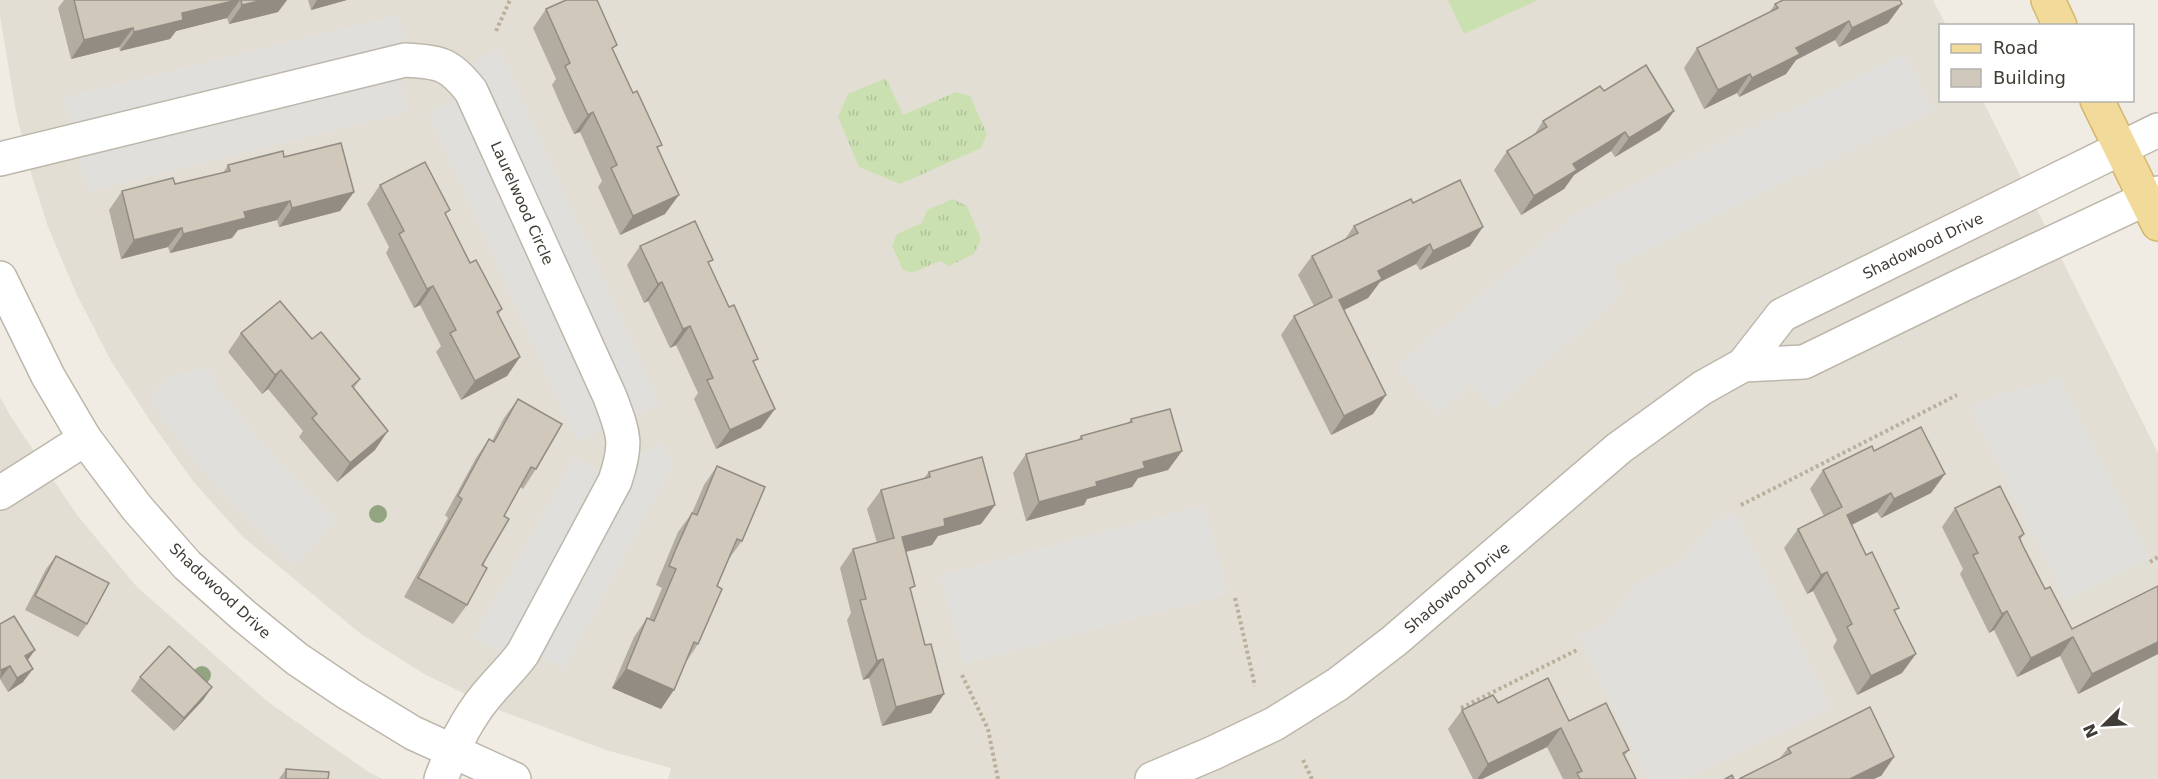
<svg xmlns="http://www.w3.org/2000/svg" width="2158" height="779" font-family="'DejaVu Sans',sans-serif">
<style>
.residential{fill:#e3ded3}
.grass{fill:url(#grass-tufts)}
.garden{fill:#cae0b1}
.parking{fill:#e1dfdc}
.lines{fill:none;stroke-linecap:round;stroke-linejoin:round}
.minor-casing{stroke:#bdb7ab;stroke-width:36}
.major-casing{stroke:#d4b66d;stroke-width:36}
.path{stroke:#baaf9b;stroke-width:4;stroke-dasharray:3 3;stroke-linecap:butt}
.minor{stroke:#fff;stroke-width:33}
.major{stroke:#f2da9b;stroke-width:33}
.tree{fill:#92a580}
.wall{fill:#b3aca1}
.shaded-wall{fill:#928c83}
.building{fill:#d0c8bb;stroke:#928c83;stroke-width:1.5}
.labels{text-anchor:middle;stroke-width:4.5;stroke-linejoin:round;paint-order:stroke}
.street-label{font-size:15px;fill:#413c35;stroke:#fff}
</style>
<defs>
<pattern id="grass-tufts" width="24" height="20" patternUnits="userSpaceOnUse" patternTransform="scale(1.5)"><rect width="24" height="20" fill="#cae0b1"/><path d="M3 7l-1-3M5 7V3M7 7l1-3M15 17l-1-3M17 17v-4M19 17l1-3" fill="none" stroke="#afc199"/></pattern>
</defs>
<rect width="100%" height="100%" fill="#f0ece4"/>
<g class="residential">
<path d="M0,0H1933L1946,25L1940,26V100L1983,101L2158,453V779H668L671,768L606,750L501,711L426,675L361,634L243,537L192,480L149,419L111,361L76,293L48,227L31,173L16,112L0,16Z"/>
<path d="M0,397L11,417L77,515L137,587L268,702L370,773L383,779H0Z"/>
</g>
<g class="grass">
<path d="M886,78L903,115L956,92L970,96L987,134L981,148L900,184L859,167L838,117L848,94Z"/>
<path d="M953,199L967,206L981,239L974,254L949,266L940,261L912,273L903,270L892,246L897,234L922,223L927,210Z"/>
</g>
<path class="garden" d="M1448,0H1538L1464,34Z"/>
<g class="parking">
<path d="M399,15L406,43L401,84L408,112L88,192L64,97Z"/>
<path d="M499,49L660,404L577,442L428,112L452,101L479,58Z"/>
<path d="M1904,53L1933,110L1612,268L1623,294L1493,409L1471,384L1438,415L1396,367L1573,216Z"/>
<path d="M210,368L219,390L265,446L313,498L337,520L294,565L258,530L215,485L183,447L148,398L170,376Z"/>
<path d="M2059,376L2150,558L2066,600L1970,407L2000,393L2043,384Z"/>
<path d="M662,443L673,464L564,669L540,657L498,652L473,638L574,458L601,473Z"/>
<path d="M1204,505L1228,594L964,664L940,575Z"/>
<path d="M1735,512L1831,708L1686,779H1648L1578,636L1606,622L1639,581L1682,560L1713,523Z"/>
</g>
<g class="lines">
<g class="minor-casing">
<g id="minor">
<path d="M0,159L405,60C440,62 449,63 471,91L610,397C624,435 628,442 615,481L523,653C514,666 502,677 492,689C469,714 453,747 441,779"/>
<path d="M0,278L48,376L85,439L137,508L187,565L243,615L297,659L349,694L413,733L514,779"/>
<path d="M1743,365L1804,362L1962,285L2158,193"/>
<path d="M0,493L85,439"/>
<path d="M1152,779L1213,753L1274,724L1338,684L1394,641L1619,448L1702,388L1743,365L1782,315L2158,130"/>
</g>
</g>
<g class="major-casing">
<g id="major">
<path d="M2048,0L2060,26"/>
<path d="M2097,100L2158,224"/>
</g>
</g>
<g class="path">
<path d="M496,31L510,0"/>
<path d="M1741,505L1957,395"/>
<path d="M2150,562L2158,557"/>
<path d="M1235,598L1255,686"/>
<path d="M962,675L988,729L998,779"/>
<path d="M1461,708L1577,650"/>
<path d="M1303,760L1312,779"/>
</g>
<use href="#minor" class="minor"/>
<use href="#major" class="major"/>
</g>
<g class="tree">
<circle cx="378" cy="514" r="9"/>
<circle cx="202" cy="675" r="9"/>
</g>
<g class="wall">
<path d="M64,0H287L278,12L229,24L227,18L176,31L170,39L120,51L119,47L71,59L58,8Z"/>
<path d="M308,0H347L311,10Z"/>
<path d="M1775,4L1888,23L1839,47L1835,40L1796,60L1786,74L1739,97L1737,93L1704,109L1684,68L1697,48L1769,13Z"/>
<path d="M546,9L613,51L658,150L665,214L620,235L598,187L602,181L580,132L574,134L566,117L552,85L556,79L533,28Z"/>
<path d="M1604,91L1674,111L1660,130L1615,157L1611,151L1574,175L1564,189L1521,215L1494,170L1507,151L1534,135L1543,121Z"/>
<path d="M284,157L354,192L340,211L279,227L277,220L238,230L232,238L170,253L168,247L121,259L109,210L122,191L175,184L223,173L228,165Z"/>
<path d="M380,185L446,216L470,263L502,309L498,315L520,357L507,376L461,400L436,352L441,346L420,305L414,308L386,253L389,247L367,204Z"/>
<path d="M1413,203L1470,246L1420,270L1416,264L1380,282L1368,298L1344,310L1386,395L1373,414L1331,435L1281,335L1294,316L1314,306L1298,275L1312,256L1345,239L1354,226Z"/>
<path d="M640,246L709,265L754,365L761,428L716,449L694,399L698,393L676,345L670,348L648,301L644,303L627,265Z"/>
<path d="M241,333L312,339L360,379L354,388L375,450L337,482L299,437L303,431L268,389L262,394L228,352Z"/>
<path d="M518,399L536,469L523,489L520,487L504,516L467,605L453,624L404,597L448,518L445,515L476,458L489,439L492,441L504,418Z"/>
<path d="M1131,419L1182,451L1168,470L1138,478L1132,487L1087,499L1084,505L1026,521L1013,473L1026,454L1077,441L1081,436L1128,423Z"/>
<path d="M1874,451L1931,493L1881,518L1877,512L1852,525L1895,613L1902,673L1857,695L1833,647L1837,640L1813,591L1807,594L1784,548L1798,529L1824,516L1810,489L1823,470Z"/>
<path d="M717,466L742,541L728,560L717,586L698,644L686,662L661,709L612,688L634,637L647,618L649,619L662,588L656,585L678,532L692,513L704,485Z"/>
<path d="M929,472L995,505L981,524L938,536L932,545L906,552L911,593L925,645L944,694L931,713L882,726L869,678L863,680L847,620L851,613L840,568L853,549L877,543L867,509L881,490L924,478Z"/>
<path d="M1955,508L2024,534L2020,540L2045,589L2072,629L2158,586V654L2078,694L2060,656L2017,677L1994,630L1989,633L1960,574L1963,569L1942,527Z"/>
<path d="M56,556L87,624L78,637L25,610L46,569Z"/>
<path d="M0,624L28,660L23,682L8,692L0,679Z"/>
<path d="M140,677L212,687L203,700L174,731L131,691Z"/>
<path d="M1498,703L1569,721L1629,750L1624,756L1636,779H1563L1547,747L1482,779H1473L1448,729L1462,710Z"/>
<path d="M1788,748L1894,757L1881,776L1780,758Z"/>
<path d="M286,769L328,779H279Z"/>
</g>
<g class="shaded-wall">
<path d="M237,0H240L227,18L176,31L170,39L120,51L134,32L182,13Z"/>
<path d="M263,0H287L278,12L229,24L242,5Z"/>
<path d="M317,0H347L311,10Z"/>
<path d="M1902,4L1888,23L1839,47L1852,28Z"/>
<path d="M1849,21L1835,40L1796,60L1786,74L1739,97L1752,78L1796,48Z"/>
<path d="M133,28L119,47L71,59L84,40Z"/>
<path d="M1750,74L1737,93L1704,109L1718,90Z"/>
<path d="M1674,111L1660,130L1615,157L1629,138Z"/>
<path d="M593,112L580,132L574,134L588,115Z"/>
<path d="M1625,132L1611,151L1574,175L1564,189L1521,215L1534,196L1573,164Z"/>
<path d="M354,192L340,211L279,227L292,208Z"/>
<path d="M679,195L665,214L620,235L633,216Z"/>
<path d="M290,201L277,220L238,230L232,238L170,253L183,234L244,212Z"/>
<path d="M1483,227L1470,246L1420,270L1433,251Z"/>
<path d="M182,228L168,247L121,259L134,240Z"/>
<path d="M1430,244L1416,264L1380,282L1368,298L1326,319L1339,300L1378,271Z"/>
<path d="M662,282L648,301L644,303L658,284Z"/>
<path d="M433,286L420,305L414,308L427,289Z"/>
<path d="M690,326L676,345L670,348L683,329Z"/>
<path d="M520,357L507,376L461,400L475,381Z"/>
<path d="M281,370L268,389L262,394L275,375Z"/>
<path d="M1386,395L1373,414L1331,435L1344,416Z"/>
<path d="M775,409L761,428L716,449L730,430Z"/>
<path d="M388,431L375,450L337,482L350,463Z"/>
<path d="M1182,451L1168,470L1138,478L1132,487L1087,499L1084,505L1026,521L1039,502L1096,482L1143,462Z"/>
<path d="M1945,474L1931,493L1881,518L1894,499Z"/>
<path d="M1891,493L1877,512L1833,534L1847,515Z"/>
<path d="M995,505L981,524L938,536L932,545L889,556L902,537L944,519Z"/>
<path d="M1827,572L1813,591L1807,594L1821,575Z"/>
<path d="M2007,611L1994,630L1989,633L2002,614Z"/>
<path d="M2073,637L2060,656L2017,677L2031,658Z"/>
<path d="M2158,642V654L2078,694L2092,674Z"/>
<path d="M35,650L25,664V656Z"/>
<path d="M1916,654L1902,673L1857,695L1871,676Z"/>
<path d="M883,659L869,678L863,680L877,661Z"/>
<path d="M10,666L0,679L1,670Z"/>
<path d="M33,669L23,682L8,692L17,678Z"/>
<path d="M626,669L674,690L661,709L612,688Z"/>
<path d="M212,687L203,700L174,731L184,718Z"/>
<path d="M944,694L931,713L882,726L896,707Z"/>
<path d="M1561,728L1547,747L1482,779H1477L1488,764Z"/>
<path d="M1894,757L1881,776L1874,779H1850Z"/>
</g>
<g class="building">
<path d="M74,0H237L182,13L183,20L167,24L134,32L133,28L84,40Z"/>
<path d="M241,0H263L242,5Z"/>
<path d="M566,0H597L617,45L612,48L633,93L637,91L662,145L657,147L679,195L633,216L611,168L617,165L593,112L588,115L580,98L565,66L570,63L546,9Z"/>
<path d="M1783,0H1900L1902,4L1852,28L1849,21L1796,48L1800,54L1752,78L1750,74L1718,90L1697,48L1778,8L1775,4Z"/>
<path d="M1646,65L1674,111L1629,138L1625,132L1573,164L1577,170L1534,196L1507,151L1547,127L1543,121L1600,86L1604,91Z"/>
<path d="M341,143L354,192L292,208L290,201L244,212L246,218L183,234L182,228L134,240L122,191L173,178L175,184L230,171L228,165L283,151L284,157Z"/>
<path d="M425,162L450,210L445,213L470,263L476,260L502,309L497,312L520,357L475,381L450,333L456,330L433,286L427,289L399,234L404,231L380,185Z"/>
<path d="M1460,180L1483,227L1433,251L1430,244L1378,271L1382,279L1339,300L1386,395L1344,416L1294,316L1332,297L1312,256L1358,233L1354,226L1411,199L1413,203Z"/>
<path d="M695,221L713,260L708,262L729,307L734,305L758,359L753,361L775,409L730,430L707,380L713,378L690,326L683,329L662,282L658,284L640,246Z"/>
<path d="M280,301L312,339L321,332L360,379L352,386L388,431L350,463L312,418L317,414L281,370L275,375L241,333Z"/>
<path d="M518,399L562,424L536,469L531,467L504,516L509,519L482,565L487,568L467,605L418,578L462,499L458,496L489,439L494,442Z"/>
<path d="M1170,409L1182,451L1143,462L1145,468L1096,482L1097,486L1039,502L1026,454L1082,439L1081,436L1132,422L1131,419Z"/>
<path d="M1921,427L1945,474L1894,499L1891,493L1847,515L1866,555L1872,552L1899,608L1894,610L1916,654L1871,676L1847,627L1852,624L1827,572L1821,575L1798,529L1842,507L1823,470L1872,446L1874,451Z"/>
<path d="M982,457L995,505L944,519L945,526L902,537L915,586L910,588L925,645L931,644L944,694L896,707L883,659L877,661L860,600L866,599L853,549L894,538L881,490L930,477L929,472Z"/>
<path d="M717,466L765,487L742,541L737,539L717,586L722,589L698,644L694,642L674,690L626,669L647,618L654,621L676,569L669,566L675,551L692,513L697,515Z"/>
<path d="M2000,486L2024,534L2019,537L2023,546L2045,589L2050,587L2072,629L2158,586V642L2092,674L2073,637L2031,658L2007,611L2002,614L1973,555L1978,553L1955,508Z"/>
<path d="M56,556L109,583L87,624L35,596Z"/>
<path d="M14,616L35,650L25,656L33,669L17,678L10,666L1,670L0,669V624Z"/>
<path d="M169,646L212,687L184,718L140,677Z"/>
<path d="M1548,678L1569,721L1606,703L1629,750L1623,753L1636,779H1580L1577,773L1582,771L1561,728L1488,764L1462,710L1493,695L1498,703Z"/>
<path d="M1870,707L1894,757L1850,779H1739L1791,753L1788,748Z"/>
<path d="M286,769L329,772L328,779H286Z"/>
<path d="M1732,775L1734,779H1725Z"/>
</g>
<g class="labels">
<g class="street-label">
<text transform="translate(522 203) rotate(66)" y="5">Laurelwood Circle</text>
<text transform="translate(1923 246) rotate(-26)" y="5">Shadowood Drive</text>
<text transform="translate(1457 588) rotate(-40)" y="5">Shadowood Drive</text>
<text transform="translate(220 591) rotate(43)" y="5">Shadowood Drive</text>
</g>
</g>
<rect x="1939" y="24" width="195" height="78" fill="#ffffff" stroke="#b3b1ae" stroke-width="1.5"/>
<rect x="1951" y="44" width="30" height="9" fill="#f2da9b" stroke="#b3b1ae" stroke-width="1.5"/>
<text x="1993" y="54" font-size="18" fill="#413c35">Road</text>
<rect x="1951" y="69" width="30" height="18" fill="#d0c8bb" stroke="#b3b1ae" stroke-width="1.5"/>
<text x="1993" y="84" font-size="18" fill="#413c35">Building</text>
<g transform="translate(2104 725) rotate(246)" stroke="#ffffff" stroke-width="4.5" paint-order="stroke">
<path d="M0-4.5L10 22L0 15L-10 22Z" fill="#413c35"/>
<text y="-9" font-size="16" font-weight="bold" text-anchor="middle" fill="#413c35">N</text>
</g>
</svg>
